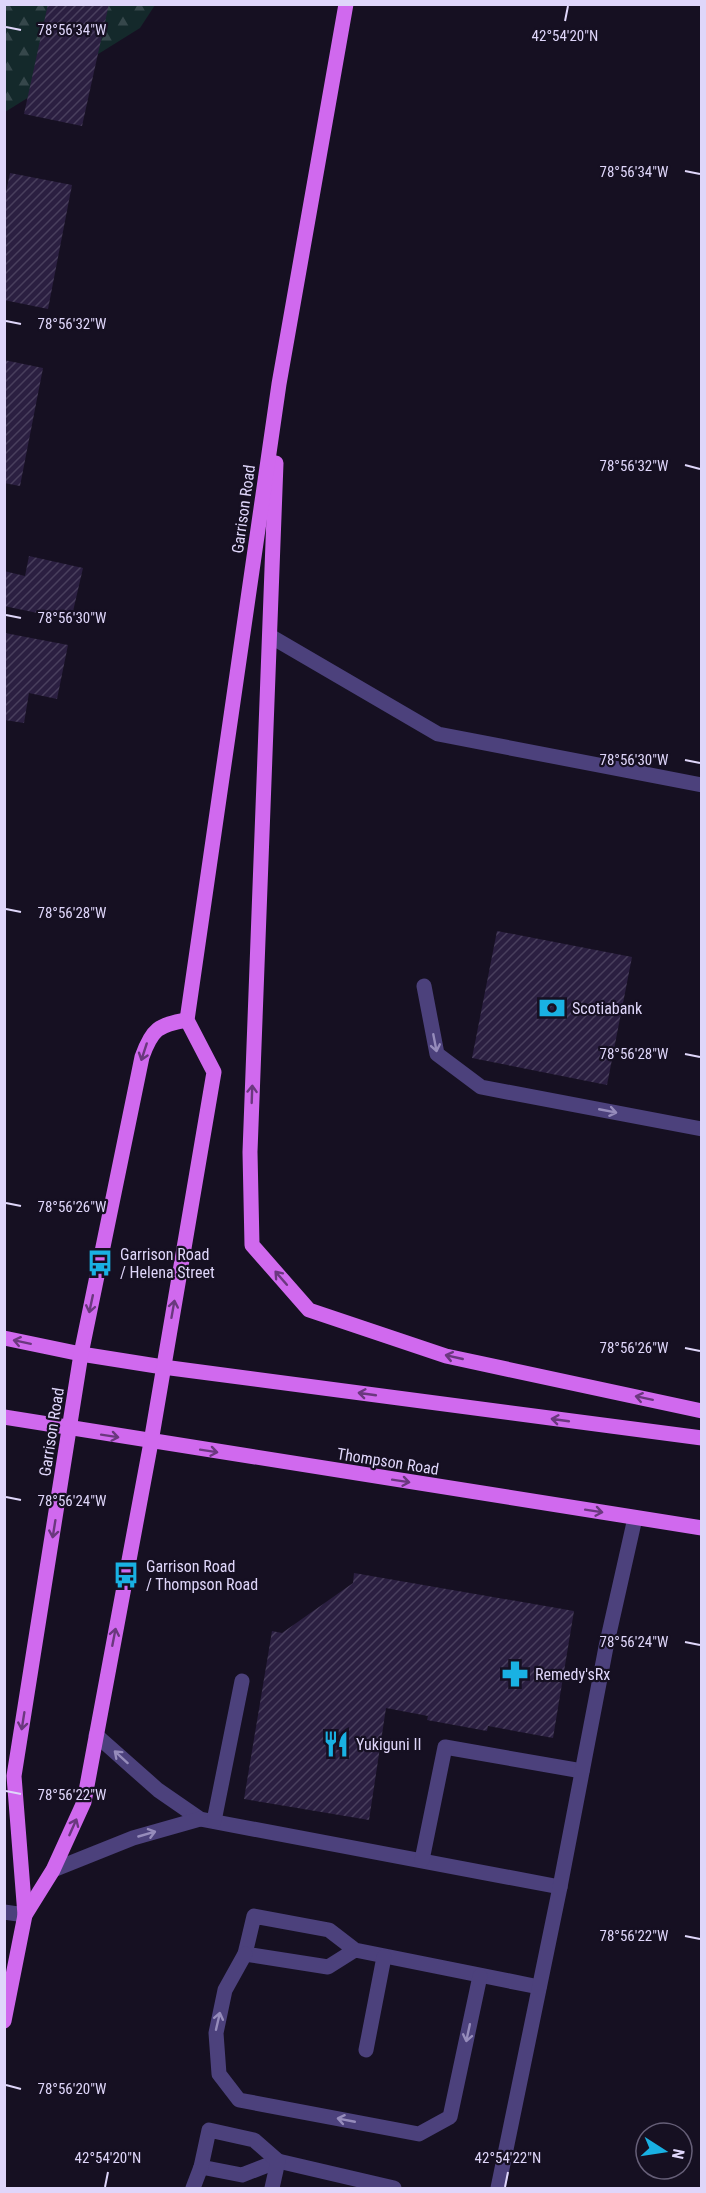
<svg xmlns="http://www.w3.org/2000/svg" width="706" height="2193" font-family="'Roboto Condensed',sans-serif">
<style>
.forest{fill:url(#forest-firs)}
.building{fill:url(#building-hatch)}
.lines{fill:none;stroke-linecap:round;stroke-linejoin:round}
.minor{stroke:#4c417c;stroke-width:15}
.major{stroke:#d069ee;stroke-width:15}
.oneway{stroke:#968cbb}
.oneway2{stroke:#6a387e}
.ticks{fill:none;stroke:#dfd6fa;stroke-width:2}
.labels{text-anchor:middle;stroke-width:4.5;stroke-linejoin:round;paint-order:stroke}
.street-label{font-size:16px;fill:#dfd6fa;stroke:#161022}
.poi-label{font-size:16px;fill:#dfd6fa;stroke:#161022;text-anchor:start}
.ticks-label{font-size:15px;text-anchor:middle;fill:#dfd6fa;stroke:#161022;stroke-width:4.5;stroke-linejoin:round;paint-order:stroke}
</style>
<defs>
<pattern id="forest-firs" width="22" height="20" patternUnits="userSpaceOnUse" patternTransform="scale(1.5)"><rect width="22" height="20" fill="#14292b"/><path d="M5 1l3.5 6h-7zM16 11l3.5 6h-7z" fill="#36474b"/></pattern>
<pattern id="building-hatch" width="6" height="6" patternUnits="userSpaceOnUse" patternTransform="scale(1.5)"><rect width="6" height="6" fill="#2b1f41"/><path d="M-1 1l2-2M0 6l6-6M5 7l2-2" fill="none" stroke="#493f5d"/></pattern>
</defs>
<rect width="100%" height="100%" fill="#161022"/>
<path class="forest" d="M5,5H155L140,28L5,112Z"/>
<g class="building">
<path d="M48,4H109L82,126L24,114Z"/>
<path d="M10,173L72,185L48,309L4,300V202Z"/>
<path d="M4,360L43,368L20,486L4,483Z"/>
<path d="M29,556L83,568L71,620L4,606V571L25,576Z"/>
<path d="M5,633L68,645L57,699L29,693L24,723L5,720Z"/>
<path d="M497,931L632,957L607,1085L472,1058Z"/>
<path d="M354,1573L574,1611L553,1738L488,1726L487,1731L427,1720L428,1716L386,1708L369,1820L244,1799L272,1631L282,1633L353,1583Z"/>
</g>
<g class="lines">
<g class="minor">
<path d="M270,636L438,734L702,785"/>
<path d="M424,986L437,1054L481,1087L702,1129"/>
<path d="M96,1735L158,1790L200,1819L560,1887"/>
<path d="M214,1821L242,1681"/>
<path d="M422,1860L445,1747L582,1771"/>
<path d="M53,1870L133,1838L200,1819"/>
<path d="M4,1912L25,1915"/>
<path d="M355,1950L329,1930L254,1916L245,1954L328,1967L355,1950L539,1987"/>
<path d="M245,1954L225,1990L216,2033L219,2074L239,2100L419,2134L450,2117L480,1976"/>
<path d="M366,2050L384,1957"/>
<path d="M201,2167L242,2175L278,2161L394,2188"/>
<path d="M193,2188L201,2167L209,2130L254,2140L278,2161L272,2188"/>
<path d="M498,2188L560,1887L606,1647L635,1518"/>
</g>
<g class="major">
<path d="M276,463L250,1152L252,1245L309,1310L446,1356L702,1411"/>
<path d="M4,1338L81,1354L163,1367L702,1438"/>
<path d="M4,1417L702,1528"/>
<path d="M25,1915L53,1870L84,1802L151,1442L214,1072L187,1020L279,384L346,4"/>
<path d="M4,2021L25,1915L14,1776L81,1354L142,1057C152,1029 158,1025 187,1020"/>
</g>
</g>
<defs><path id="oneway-shaft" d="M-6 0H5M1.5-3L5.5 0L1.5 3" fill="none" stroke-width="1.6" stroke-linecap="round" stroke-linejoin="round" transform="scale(1.5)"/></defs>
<g class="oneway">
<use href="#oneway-shaft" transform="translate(435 1043) rotate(79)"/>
<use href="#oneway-shaft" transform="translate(608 1111) rotate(11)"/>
<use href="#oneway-shaft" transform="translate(121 1757) rotate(-138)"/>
<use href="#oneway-shaft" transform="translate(147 1834) rotate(-16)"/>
<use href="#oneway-shaft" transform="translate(218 2021) rotate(-77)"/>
<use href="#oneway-shaft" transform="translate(468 2033) rotate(102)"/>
<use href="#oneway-shaft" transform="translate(346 2120) rotate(-169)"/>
</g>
<g class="oneway2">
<use href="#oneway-shaft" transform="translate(144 1052) rotate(108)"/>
<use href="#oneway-shaft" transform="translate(252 1094) rotate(-88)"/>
<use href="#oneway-shaft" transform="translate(281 1278) rotate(-131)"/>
<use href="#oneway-shaft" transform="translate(91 1304) rotate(102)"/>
<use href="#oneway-shaft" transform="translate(173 1309) rotate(-80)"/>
<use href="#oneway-shaft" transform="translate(22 1342) rotate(-168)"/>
<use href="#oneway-shaft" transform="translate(454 1357) rotate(-167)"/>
<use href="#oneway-shaft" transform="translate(367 1394) rotate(-172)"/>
<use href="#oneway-shaft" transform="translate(644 1398) rotate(-168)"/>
<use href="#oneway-shaft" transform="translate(560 1420) rotate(-172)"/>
<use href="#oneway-shaft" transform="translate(110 1436) rotate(9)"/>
<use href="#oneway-shaft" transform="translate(209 1451) rotate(9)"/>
<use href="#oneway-shaft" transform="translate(401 1481) rotate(9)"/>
<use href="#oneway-shaft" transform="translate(594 1511) rotate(9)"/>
<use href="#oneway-shaft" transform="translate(54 1529) rotate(99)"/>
<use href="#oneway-shaft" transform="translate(114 1637) rotate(-79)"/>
<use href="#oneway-shaft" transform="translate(23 1721) rotate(99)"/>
<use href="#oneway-shaft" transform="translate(73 1827) rotate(-66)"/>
</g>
<path class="ticks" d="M565,21L568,6M6,27L21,30M685,171L700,174M6,321L21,324M685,465L700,469M6,615L21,618M685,760L700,763M6,909L21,912M685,1054L700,1057M6,1203L21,1206M685,1348L700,1351M6,1497L21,1500M685,1642L700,1645M6,1791L21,1794M685,1936L700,1939M6,2085L21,2089M105,2187L108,2172M505,2187L508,2172"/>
<defs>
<g id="bank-bare" transform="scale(2.07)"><path d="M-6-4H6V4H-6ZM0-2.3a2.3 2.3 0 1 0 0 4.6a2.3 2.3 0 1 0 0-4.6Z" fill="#19b1e3" stroke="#161022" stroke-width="2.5" paint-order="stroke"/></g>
<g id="bus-bare" transform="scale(2.07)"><path d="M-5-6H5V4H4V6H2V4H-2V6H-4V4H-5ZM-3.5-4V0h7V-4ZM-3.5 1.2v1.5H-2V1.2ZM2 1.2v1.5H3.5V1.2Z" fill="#19b1e3" stroke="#161022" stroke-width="2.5" paint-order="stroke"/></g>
<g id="pharmacy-bare" transform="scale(2.07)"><path d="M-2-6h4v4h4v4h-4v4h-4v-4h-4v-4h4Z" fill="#19b1e3" stroke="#161022" stroke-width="2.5" paint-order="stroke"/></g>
<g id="restaurant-bare" transform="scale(2.07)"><path d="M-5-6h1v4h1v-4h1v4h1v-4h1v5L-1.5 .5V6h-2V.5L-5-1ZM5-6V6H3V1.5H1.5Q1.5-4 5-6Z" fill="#19b1e3" stroke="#161022" stroke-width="2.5" paint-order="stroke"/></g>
</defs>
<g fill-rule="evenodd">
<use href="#bank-bare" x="552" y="1008"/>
<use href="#bus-bare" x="100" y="1263"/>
<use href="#bus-bare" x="126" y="1575"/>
<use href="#pharmacy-bare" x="515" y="1674"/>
<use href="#restaurant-bare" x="336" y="1744"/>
</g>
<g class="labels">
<g class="street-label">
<text transform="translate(243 509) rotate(-82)" y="6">Garrison Road</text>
<text transform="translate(51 1432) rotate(-81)" y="6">Garrison Road</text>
<text transform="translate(388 1461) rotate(9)" y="6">Thompson Road</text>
</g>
<g class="poi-label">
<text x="572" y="1014">Scotiabank</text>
<text x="120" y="1260">Garrison Road<tspan x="120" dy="18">/ Helena Street</tspan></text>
<text x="146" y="1572">Garrison Road<tspan x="146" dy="18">/ Thompson Road</tspan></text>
<text x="535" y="1680">Remedy'sRx</text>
<text x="356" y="1750">Yukiguni II</text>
</g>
</g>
<g class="ticks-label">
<text x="72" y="35">78°56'34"W</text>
<text x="565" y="41">42°54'20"N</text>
<text x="634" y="177">78°56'34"W</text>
<text x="72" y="329">78°56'32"W</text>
<text x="634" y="471">78°56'32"W</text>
<text x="72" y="623">78°56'30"W</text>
<text x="634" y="765">78°56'30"W</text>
<text x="72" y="918">78°56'28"W</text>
<text x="634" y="1059">78°56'28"W</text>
<text x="72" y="1212">78°56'26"W</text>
<text x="634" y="1353">78°56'26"W</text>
<text x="72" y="1506">78°56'24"W</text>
<text x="634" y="1647">78°56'24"W</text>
<text x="72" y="1800">78°56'22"W</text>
<text x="634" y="1941">78°56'22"W</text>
<text x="72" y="2094">78°56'20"W</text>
<text x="108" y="2163">42°54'20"N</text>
<text x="508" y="2163">42°54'22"N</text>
</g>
<rect width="706" height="2193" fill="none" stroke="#dfd6fa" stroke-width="12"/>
<g transform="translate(664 2151) rotate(102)"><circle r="28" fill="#161022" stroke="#665f78" stroke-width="1.5"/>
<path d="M0-4.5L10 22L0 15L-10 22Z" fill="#19b1e3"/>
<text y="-9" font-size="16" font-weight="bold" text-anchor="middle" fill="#dfd6fa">N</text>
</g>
</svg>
